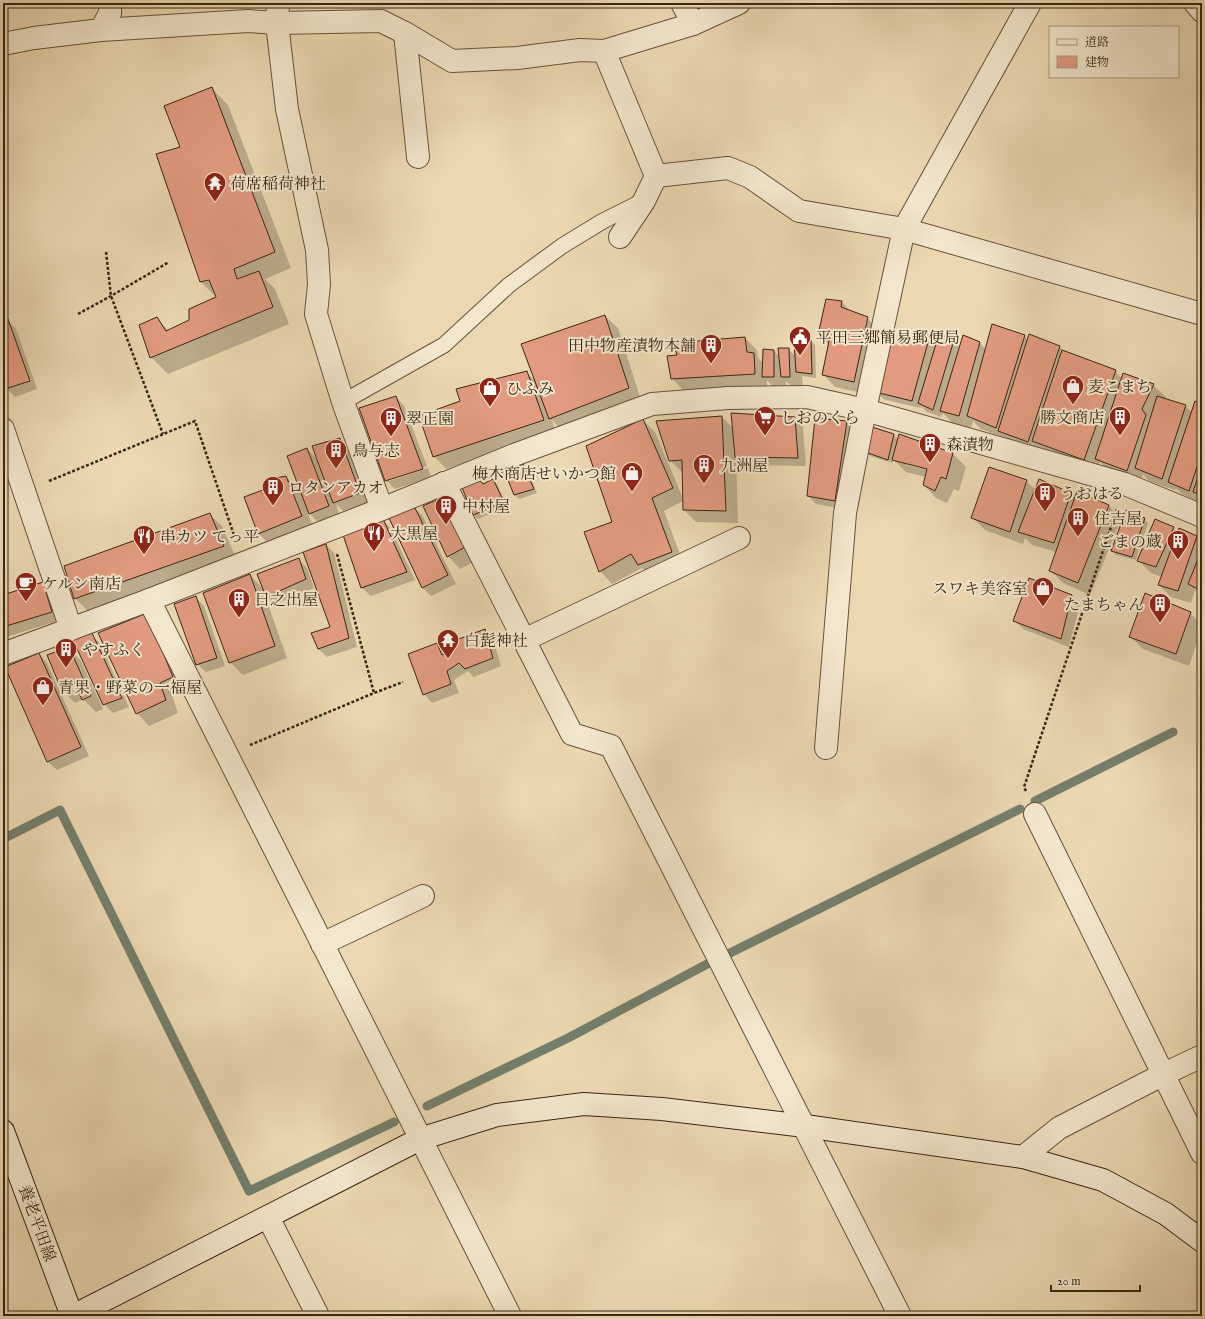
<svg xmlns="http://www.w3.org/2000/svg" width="1205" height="1319" font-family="'IM FELL English','Noto Serif JP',serif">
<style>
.shadow{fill:#0003;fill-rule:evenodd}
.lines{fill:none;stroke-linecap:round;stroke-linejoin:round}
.stream{stroke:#737f6c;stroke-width:9}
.building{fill:#e29b80;stroke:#392615}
.lane-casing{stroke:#66523c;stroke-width:17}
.street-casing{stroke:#66523c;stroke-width:24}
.secondary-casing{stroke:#392615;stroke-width:24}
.path{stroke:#392615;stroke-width:2.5;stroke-dasharray:3 2;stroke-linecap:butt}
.lane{stroke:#f2e6cc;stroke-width:15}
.street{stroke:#f2e6cc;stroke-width:22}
.secondary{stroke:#f2e6cc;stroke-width:22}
.labels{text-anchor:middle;stroke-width:4;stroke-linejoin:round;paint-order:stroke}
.poi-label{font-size:16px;fill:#392615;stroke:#f2e6cc;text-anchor:start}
.street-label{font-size:16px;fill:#392615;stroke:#f2e6cc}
</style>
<rect width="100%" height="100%" fill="#ebd8b1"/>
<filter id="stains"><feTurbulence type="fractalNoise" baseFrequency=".005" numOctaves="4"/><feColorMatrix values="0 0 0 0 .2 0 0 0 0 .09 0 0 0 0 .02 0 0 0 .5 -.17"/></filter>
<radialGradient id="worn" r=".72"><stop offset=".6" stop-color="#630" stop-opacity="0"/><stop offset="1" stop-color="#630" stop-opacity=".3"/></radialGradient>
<g class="shadow">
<path d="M212,89L228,105L291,268L265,279L275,289L289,324L168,374L151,357L157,319L169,331L190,320L217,298L201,282L181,147Z"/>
<path d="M842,302L851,312L867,318L880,331L866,394L835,387L823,374L829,345L819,335Z"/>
<path d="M605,316L618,328L641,400L562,431L552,420L556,432L446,469L434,456L526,372L536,381Z"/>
<path d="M8,321L16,329L37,389L15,397L6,388L3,380V322Z"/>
<path d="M929,336L937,343L953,341L960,348L980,343L986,350L1024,336L1028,340L1030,336L1060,347L1064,351L1115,371L1122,379L1153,385L1166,397L1165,400L1185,406L1192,412L1202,406V503L1182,494L1176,488L1175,490L1149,481L1143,474L1140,483L1109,471L1100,462L1096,472L981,429L973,421L971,428L953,424L943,413L941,417L927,412L921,406V408L885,400L876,392L909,346Z"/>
<path d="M745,338L757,350L758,358L764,364L774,351L780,357L788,349L796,356L795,343L811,341L815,345L816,378L802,376L803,389L795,390L786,381V389L776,390L767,380V387L684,391L672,378L678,356Z"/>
<path d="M396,397L404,406L427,466L389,479V481L428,468L431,477L395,489L386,480Z"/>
<path d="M722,417L733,428L795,418L803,427L806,466L744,465L736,456L738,523L696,522L684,510L683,501L664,511L684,565L651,577L642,568L612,584L600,571L643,420L655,432L683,498V473L670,460Z"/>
<path d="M847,422L855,431L843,509L816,504L808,496Z"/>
<path d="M894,435L899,440L900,435L953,454L966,467L959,491L954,489L947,503L936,498L924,485L926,477L906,472L893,459L892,463L870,456L866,452ZM907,463L932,469V471L907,465Z"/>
<path d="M340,439L353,451L372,506L347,515L336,504L341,519L322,526L307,511L314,529L272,546L259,534L245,498L272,488L286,477L302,493L307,449L319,461Z"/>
<path d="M523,465L527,469L537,493L519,499L515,495Z"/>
<path d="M493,480L497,484L507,506L478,519L474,515L462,486L483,485Z"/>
<path d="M1026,481L1036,490L1040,481L1071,494L1076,499L1078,493L1109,506L1121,519L1090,595L1063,583L1050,570L1057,552L1032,545L1025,538L1023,544L985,530L972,517Z"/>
<path d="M413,507L422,515L456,584L431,596L422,587Z"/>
<path d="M457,510L481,558L460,569L448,556Z"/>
<path d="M209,514L222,526L236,558L88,611L75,598Z"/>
<path d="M1144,519L1148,523L1136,560L1116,555L1112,551Z"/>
<path d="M383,520L391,528L415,580L371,596L362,588L345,536Z"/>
<path d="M1173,528L1178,533L1180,530L1197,537L1202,542V594L1195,590L1191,603L1171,597L1159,585L1162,577L1151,573L1139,561Z"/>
<path d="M326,545L334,553L357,647L327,657L318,649L331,628Z"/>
<path d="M299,560L307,568L314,588L275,604L264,593L287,658L243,675L230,662L250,575L264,590Z"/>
<path d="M43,583L51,591L60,620L3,638V596Z"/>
<path d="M1072,596L1080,604L1069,647L1023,629L1014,620Z"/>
<path d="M195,597L204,606L225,666L206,672L197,664Z"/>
<path d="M1190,613L1202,625V627L1189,666L1143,649L1130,637Z"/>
<path d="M146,614L185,690L172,695L178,713L149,726L137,713Z"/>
<path d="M485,630L493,639L501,666L474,677L468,671L454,680L459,693L432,703L424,694L436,645L446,655L456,651Z"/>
<path d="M91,635L100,643L129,707L113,713L104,704Z"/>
<path d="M69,648L81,661L103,709L96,712L83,699L75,703L63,691L48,655Z"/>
<path d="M39,654L47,663L89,756L57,770L48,762L6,667Z"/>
</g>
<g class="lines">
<g class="stream">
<path d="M1035,801L1173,732"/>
<path d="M3,839L60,810L249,1191L394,1122"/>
<path d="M728,954L1020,809"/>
<path d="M427,1106L568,1038L711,962"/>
</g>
</g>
<g class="building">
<path d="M212,87L275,252L234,269L237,279L259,271L273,307L150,358L139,325L157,317L166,331L189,320V309L216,297L209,280L200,282L156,154L180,147L164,106Z"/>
<path d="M826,299L842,301L841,307L868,317L854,382L822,375L829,341L818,335Z"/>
<path d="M605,315L629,388L549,419L521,344Z"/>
<path d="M8,319L30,381L5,389L3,383V321Z"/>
<path d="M992,324L1025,335L996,428L967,416Z"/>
<path d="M914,331L930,335L912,401L875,392L891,339L908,344Z"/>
<path d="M939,334L954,340L933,410L918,403Z"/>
<path d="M1029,334L1060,346L1028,442L998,431Z"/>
<path d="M963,335L980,342L959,416L940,411Z"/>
<path d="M745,337L747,352L754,353L755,374L671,379L667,356L677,355L673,343Z"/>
<path d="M811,340L812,374L796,372L794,342Z"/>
<path d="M778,348H789L790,377H781Z"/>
<path d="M763,349L774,350V377H762Z"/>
<path d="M1062,350L1116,370L1084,460L1032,441Z"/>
<path d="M527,371L544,420L433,457L419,416L460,401L456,389Z"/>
<path d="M1123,373L1154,384L1142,409L1146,415L1127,471L1095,459Z"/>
<path d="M396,396L423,469L385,481L359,408Z"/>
<path d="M1157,396L1186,405L1162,479L1135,468Z"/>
<path d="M1195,401L1202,405V452L1189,491L1168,482Z"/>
<path d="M731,413L795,417L798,458L735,457Z"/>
<path d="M722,416L726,511L683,510L682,460L669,461L656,421Z"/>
<path d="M815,418L847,421L835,501L807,496Z"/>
<path d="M643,419L673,488L652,498L672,552L638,565L631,554L599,572L584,532L612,522L586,446Z"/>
<path d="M872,427L894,434L888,460L865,452Z"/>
<path d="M899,434L953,453L946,479L941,477L935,491L923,485L927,469L892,460Z"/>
<path d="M340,438L360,493L333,503L312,446Z"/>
<path d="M307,448L329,506L309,514L287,456Z"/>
<path d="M523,464L534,489L514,495L504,470Z"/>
<path d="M1202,465V495L1193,492Z"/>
<path d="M989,467L1027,480L1010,532L971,518Z"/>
<path d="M286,476L302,516L258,534L244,497L271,487L270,479Z"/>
<path d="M478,478L483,484L493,479L504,502L473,515L461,485Z"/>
<path d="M1039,479L1071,493L1054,543L1018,532Z"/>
<path d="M1077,491L1109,505L1078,583L1049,571Z"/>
<path d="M445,496L469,545L447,557L423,506Z"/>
<path d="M414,506L448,575L422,588L388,516Z"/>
<path d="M1126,510L1145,518L1132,557L1111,551Z"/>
<path d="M210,513L224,546L74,599L64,566Z"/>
<path d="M383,519L407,572L361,588L343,535Z"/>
<path d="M1155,519L1174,527L1156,567L1137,561Z"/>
<path d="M1179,528L1197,536L1178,591L1158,585Z"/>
<path d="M326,544L349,638L318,649L311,633L330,627L303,552Z"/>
<path d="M1202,549V591L1188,584Z"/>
<path d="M299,558L306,579L266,597L257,574Z"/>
<path d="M250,574L275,646L229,663L203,593Z"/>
<path d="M1029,578L1072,595L1061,639L1013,621Z"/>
<path d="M43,582L52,612L3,627V595Z"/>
<path d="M1145,593L1191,612L1176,654L1129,637Z"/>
<path d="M196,596L217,658L196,665L174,604Z"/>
<path d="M147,613L173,677L160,683L166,700L136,714L98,633Z"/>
<path d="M485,629L493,658L465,669L459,663L447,671L451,684L423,695L408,654L437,643L442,655L455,650L451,642Z"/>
<path d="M92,633L122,698L103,705L73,640Z"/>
<path d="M69,647L91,696L82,700L75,683L62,691L47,655Z"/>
<path d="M39,653L81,747L47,762L5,667Z"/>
</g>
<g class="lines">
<g class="lane-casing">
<path id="lane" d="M343,402L444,345L509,285L562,246L603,221L643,201"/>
</g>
<g class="street-casing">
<g id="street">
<path d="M278,3L277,23L287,109L317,250L319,284L316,314L343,402L382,509"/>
<path d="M682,3L693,24"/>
<path d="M1195,3L1202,11"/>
<path d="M101,30L110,13V3"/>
<path d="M405,33L418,157"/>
<path d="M3,44L34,38L101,30L248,21L277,23L381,21L405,33L452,61L517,58L580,50L604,51L693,24L739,3"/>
<path d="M604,51L656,176"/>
<path d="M620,237L644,201L656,176L728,168L750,177L799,211L904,229L1202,314"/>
<path d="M3,429L71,629"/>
<path d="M444,483L572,734L611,746L900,1316"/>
<path d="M149,600L510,1316"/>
<path d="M524,640L739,538"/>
<path d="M3,654L149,600L382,509L514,455L652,404L728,398L807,397L865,410L1125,484L1202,516"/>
<path d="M826,748L845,513L865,410L904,229L1030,3"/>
<path d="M1035,814L1202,1153"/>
<path d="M322,944L423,896"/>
<path d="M1023,1157L1059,1128L1164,1074L1202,1056"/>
<path d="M268,1217L318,1316"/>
</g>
</g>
<g class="secondary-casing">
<g id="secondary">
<path d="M3,1131L72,1316"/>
<path d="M73,1316L420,1139L497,1115L584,1104L662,1109L805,1126L1023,1157L1103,1180L1166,1214L1202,1241"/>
</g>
</g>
<g class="path">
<path d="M106,252L111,296L163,434"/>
<path d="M78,314L111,296L169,262"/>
<path d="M49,481L195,421L235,538"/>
<path d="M337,554L374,693"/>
<path d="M250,745L374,693L403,682"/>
<path d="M1026,791L1024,787L1117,509"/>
</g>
<use href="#lane" class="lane"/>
<use href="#street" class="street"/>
<use href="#secondary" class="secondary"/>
</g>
<defs>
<g id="temple-pin" transform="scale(1.15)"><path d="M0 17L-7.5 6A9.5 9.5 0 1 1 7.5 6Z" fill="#8f2418" stroke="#f2e6cc"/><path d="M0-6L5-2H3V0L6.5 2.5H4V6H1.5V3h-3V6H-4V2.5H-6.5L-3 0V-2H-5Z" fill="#fff"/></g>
<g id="civic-pin" transform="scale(1.15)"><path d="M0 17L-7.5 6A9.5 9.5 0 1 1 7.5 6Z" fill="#8f2418" stroke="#f2e6cc"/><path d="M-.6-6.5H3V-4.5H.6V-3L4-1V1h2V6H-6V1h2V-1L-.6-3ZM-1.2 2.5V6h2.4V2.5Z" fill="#fff"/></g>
<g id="building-pin" transform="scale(1.15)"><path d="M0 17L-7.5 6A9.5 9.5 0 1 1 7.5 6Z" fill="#8f2418" stroke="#f2e6cc"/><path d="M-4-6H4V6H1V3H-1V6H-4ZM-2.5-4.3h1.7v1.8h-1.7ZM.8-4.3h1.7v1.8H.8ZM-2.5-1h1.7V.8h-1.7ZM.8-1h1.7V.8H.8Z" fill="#fff"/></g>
<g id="shop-pin" transform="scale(1.15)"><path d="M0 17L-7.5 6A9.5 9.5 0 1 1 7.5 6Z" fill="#8f2418" stroke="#f2e6cc"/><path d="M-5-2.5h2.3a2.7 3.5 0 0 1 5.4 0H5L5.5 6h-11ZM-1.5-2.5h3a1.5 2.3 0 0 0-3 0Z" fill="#fff"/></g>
<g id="supermarket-pin" transform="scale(1.15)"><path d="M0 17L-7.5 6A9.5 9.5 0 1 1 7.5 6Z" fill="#8f2418" stroke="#f2e6cc"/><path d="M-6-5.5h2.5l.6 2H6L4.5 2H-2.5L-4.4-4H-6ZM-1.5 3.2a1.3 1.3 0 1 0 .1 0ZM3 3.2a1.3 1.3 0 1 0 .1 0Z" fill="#fff"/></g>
<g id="restaurant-pin" transform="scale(1.15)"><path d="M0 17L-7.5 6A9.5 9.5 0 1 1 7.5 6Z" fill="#8f2418" stroke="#f2e6cc"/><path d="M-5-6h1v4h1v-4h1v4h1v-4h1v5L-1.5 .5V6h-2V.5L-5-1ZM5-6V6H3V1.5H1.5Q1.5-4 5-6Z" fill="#fff"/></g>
<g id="cafe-pin" transform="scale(1.15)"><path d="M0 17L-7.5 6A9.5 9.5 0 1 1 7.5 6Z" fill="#8f2418" stroke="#f2e6cc"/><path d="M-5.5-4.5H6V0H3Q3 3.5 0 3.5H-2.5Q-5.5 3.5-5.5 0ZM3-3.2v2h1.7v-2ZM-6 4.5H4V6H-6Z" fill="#fff"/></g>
</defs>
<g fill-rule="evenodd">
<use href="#temple-pin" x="215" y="183"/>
<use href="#civic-pin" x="800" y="337"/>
<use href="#building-pin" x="711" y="345"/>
<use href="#shop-pin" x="1073" y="386"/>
<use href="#shop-pin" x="490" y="388"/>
<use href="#supermarket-pin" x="765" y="417"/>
<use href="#building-pin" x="1120" y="417"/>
<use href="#building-pin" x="391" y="418"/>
<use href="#building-pin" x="930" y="444"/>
<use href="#building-pin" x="336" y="450"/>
<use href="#building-pin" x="704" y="465"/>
<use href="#shop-pin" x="632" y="473"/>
<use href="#building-pin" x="273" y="487"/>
<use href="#building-pin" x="1045" y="493"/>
<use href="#building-pin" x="446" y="506"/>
<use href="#building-pin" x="1078" y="518"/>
<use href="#restaurant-pin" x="374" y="533"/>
<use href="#restaurant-pin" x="144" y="536"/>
<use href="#building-pin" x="1178" y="541"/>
<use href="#cafe-pin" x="26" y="583"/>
<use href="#shop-pin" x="1043" y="588"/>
<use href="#building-pin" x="239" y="599"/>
<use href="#building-pin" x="1160" y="604"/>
<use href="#temple-pin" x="448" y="640"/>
<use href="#building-pin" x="66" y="649"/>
<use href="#shop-pin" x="43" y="687"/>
</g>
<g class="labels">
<g class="poi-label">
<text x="230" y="189">荷席稲荷神社</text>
<text x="816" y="343">平田三郷簡易郵便局</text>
<text x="696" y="351" text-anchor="end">田中物産漬物本舗</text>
<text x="1088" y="392">麦こまち</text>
<text x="506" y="394">ひふみ</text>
<text x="780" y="423">しおのくら</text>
<text x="1104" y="423" text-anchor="end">勝文商店</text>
<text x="406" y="424">翠正園</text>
<text x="946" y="450">森漬物</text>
<text x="352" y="456">鳥与志</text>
<text x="720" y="471">九洲屋</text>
<text x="616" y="479" text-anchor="end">梅木商店せいかつ館</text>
<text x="288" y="493">ロタンアカオ</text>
<text x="1060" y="499">うおはる</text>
<text x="462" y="512">中村屋</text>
<text x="1094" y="524">住吉屋</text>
<text x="390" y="539">大黒屋</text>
<text x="160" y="542">串カツ てっ平</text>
<text x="1162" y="547" text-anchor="end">ごまの蔵</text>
<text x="42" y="589">ケルン南店</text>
<text x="1028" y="594" text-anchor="end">スワキ美容室</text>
<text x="254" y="605">日之出屋</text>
<text x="1144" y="610" text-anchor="end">たまちゃん</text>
<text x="464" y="646">白髭神社</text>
<text x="82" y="655">やすふく</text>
<text x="58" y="693">青果・野菜の一福屋</text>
</g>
<g class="street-label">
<text transform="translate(38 1223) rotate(70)" y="6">養老平田線</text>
</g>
</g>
<rect width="1205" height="1319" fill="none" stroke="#ebd8b1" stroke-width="16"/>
<rect x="4" y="4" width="1197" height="1311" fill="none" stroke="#392615" stroke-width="2"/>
<rect x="8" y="8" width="1189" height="1303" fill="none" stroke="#392615"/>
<rect x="1049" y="26" width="130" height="52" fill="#f2e6cc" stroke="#a89983"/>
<rect x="1057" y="39" width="20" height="6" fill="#f2e6cc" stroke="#a89983"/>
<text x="1085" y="46" font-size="12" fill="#392615">道路</text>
<rect x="1057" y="56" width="20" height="12" fill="#e29b80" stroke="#a89983"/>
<text x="1085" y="66" font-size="12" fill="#392615">建物</text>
<path d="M1051 1285v6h89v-6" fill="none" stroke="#392615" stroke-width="2"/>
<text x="1057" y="1285" font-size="12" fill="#392615" stroke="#f2e6cc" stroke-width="3" paint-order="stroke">20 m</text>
<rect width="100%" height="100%" filter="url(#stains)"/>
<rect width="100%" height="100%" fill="url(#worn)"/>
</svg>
